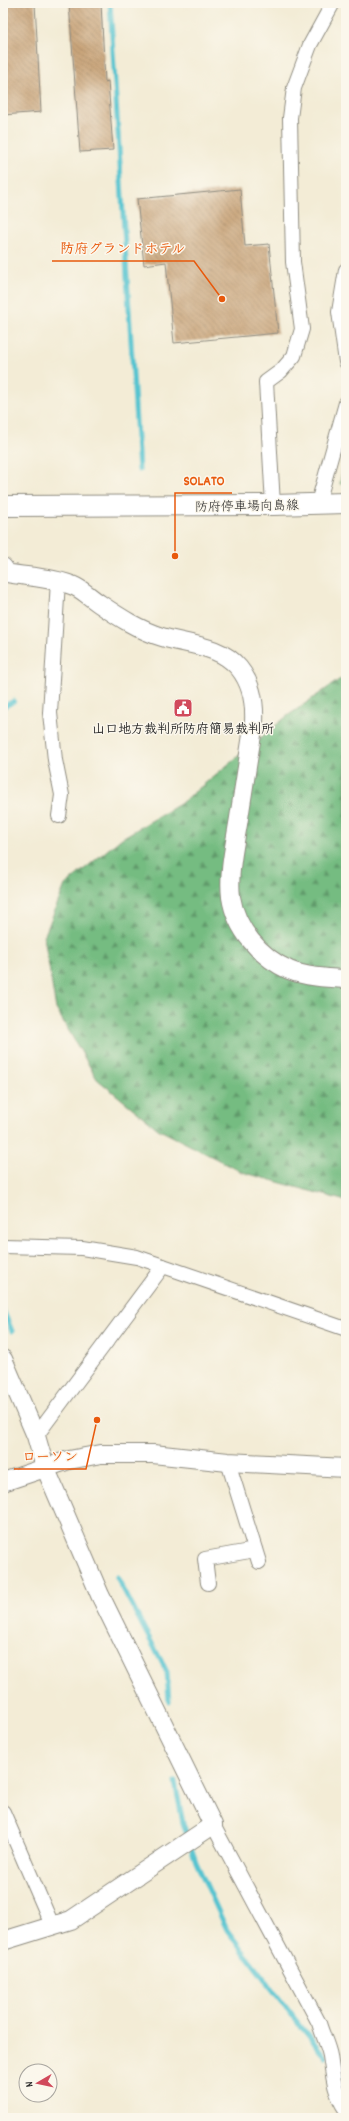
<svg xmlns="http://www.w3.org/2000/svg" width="349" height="2121" font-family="Dekko,'Klee One',sans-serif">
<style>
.forest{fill:url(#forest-firs);stroke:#507456}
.park{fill:url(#park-crowns);stroke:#5e8462}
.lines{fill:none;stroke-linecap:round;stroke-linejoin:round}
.stream{stroke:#57c4d0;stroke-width:5}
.building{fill:url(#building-back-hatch)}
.minor-casing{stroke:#8f8c80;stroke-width:16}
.tertiary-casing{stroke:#8f8c80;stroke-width:20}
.secondary-casing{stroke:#8f8c80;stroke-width:22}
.minor{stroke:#fff;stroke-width:14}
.tertiary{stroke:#fff;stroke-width:18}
.secondary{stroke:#fff;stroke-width:20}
.labels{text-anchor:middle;stroke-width:3;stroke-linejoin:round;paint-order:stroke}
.street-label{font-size:13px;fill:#2b2b2b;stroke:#fbf7ec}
.poi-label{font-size:13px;font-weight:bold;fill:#2b2b2b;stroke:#fbf7ec}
.leader{fill:none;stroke:#e8590c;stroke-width:1.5}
.callout-dot{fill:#e8590c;stroke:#fbf7ec;stroke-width:1.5}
.callout-label{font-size:14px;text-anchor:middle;font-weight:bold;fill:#e8590c;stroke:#fbf7ec;stroke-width:3;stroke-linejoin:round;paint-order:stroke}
</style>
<defs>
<pattern id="forest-firs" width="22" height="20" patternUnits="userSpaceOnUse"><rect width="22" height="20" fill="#75bc81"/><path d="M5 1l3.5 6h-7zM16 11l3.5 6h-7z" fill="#60996a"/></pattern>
<pattern id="park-crowns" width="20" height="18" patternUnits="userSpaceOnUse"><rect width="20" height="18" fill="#92dd99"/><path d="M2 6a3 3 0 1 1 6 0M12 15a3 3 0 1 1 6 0" fill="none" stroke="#7ebe84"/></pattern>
<pattern id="building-back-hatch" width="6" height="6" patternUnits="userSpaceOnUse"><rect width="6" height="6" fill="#c9a47a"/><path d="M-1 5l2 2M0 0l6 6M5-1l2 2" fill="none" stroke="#a38664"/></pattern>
</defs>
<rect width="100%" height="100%" fill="#fbf7ec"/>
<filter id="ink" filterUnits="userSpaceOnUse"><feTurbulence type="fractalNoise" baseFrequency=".025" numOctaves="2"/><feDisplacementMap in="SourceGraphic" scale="8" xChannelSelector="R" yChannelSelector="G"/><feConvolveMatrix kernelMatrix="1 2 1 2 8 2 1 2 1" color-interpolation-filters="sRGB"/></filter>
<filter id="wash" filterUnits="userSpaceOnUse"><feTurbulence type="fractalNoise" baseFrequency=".012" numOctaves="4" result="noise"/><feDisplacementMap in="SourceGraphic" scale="16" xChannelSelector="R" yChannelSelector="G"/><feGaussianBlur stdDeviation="0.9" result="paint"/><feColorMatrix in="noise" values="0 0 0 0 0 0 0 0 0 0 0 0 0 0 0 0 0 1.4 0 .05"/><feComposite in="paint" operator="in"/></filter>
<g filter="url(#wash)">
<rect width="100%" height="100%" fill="#f3ecd6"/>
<path class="forest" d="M346,675V1201L242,1172L158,1129L97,1079L56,1009L44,937L65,885L122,838L180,804L286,717Z"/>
<path class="park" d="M346,446V484H340Z"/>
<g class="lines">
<g class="stream">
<path d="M110,3L139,470"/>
<path d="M3,707L14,701"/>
<path d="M3,1310L12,1331"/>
<path d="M117,1577L167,1672L169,1702"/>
<path d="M175,1782L183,1823L196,1862L227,1930L295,2019L325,2056"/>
<path d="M336,2068L346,2080"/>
</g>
</g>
<g id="blocks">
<g class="building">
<path d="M3,3H35L41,112L3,115Z"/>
<path d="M69,3H101L105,82L108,81L113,150L80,152Z"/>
<path d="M240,189L245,246L269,244L278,333L174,343L166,262L144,265L137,199Z"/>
</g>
</g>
</g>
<g filter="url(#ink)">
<use href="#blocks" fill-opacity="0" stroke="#8f8c80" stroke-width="1"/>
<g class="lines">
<g class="minor-casing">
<g id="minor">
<path d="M346,270L339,312L346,362"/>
<path d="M318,503L346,403"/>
<path d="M273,505L266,382L281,371L294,356L302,329L293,262L290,118L294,88L310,45L333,3"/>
<path d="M58,581L50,713L55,760L62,795L59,816"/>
<path d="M3,1246L82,1248L137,1257L346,1329"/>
<path d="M36,1436L163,1266"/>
<path d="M228,1462L259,1562"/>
<path d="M208,1583L205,1559L255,1550"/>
<path d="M3,1812L52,1925"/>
<path d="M213,1825L319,2023C322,2034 328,2045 330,2056C333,2076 334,2093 346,2110"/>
</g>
</g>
<g class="tertiary-casing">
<g id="tertiary">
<path d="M3,567L7,573C27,577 58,578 76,587C84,591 92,599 100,604C119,617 139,630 162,637C188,645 220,645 239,668C252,684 255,702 254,722C249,754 244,786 239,818C235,844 228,871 231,897C236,929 260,957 289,970C306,977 328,978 346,979"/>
<path d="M3,1359L36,1436L45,1467L100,1595L213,1825L71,1920L3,1941"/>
<path d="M3,1482L69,1460L101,1454H153L228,1462L346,1468"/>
</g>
</g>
<g class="secondary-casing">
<path id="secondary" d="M3,506L273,505L346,503"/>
</g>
<use href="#minor" class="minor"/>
<use href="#tertiary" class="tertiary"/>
<use href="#secondary" class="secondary"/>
</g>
</g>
<defs>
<g id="civic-square" transform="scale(1)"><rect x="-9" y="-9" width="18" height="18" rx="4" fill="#d1495b" stroke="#fbf7ec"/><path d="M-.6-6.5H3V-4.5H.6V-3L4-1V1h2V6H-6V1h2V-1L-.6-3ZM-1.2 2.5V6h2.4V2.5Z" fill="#fff"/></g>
</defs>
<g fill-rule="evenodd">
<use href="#civic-square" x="183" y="708"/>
</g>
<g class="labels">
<g class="street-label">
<text transform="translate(247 505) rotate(-1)" y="5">防府停車場向島線</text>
</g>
<g class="poi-label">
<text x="183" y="733">山口地方裁判所防府簡易裁判所</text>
</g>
</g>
<path class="leader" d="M222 299L194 261H52M175 556L175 493H232M97 1420L86 1469H14"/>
<g class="callout-dot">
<circle cx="222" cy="299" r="4"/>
<circle cx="175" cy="556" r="4"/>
<circle cx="97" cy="1420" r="4"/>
</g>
<g class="callout-label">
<text x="123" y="253">防府グランドホテル</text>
<text x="204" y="485">SOLATO</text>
<text x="50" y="1461">ローソン</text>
</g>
<rect width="349" height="2121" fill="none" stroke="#fbf7ec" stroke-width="16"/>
<g transform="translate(38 2083) rotate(261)"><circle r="19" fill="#fbf7ec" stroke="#a8a59f"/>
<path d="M0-3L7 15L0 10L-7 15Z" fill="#d1495b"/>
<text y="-6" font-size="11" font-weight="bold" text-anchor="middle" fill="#2b2b2b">N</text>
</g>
</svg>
